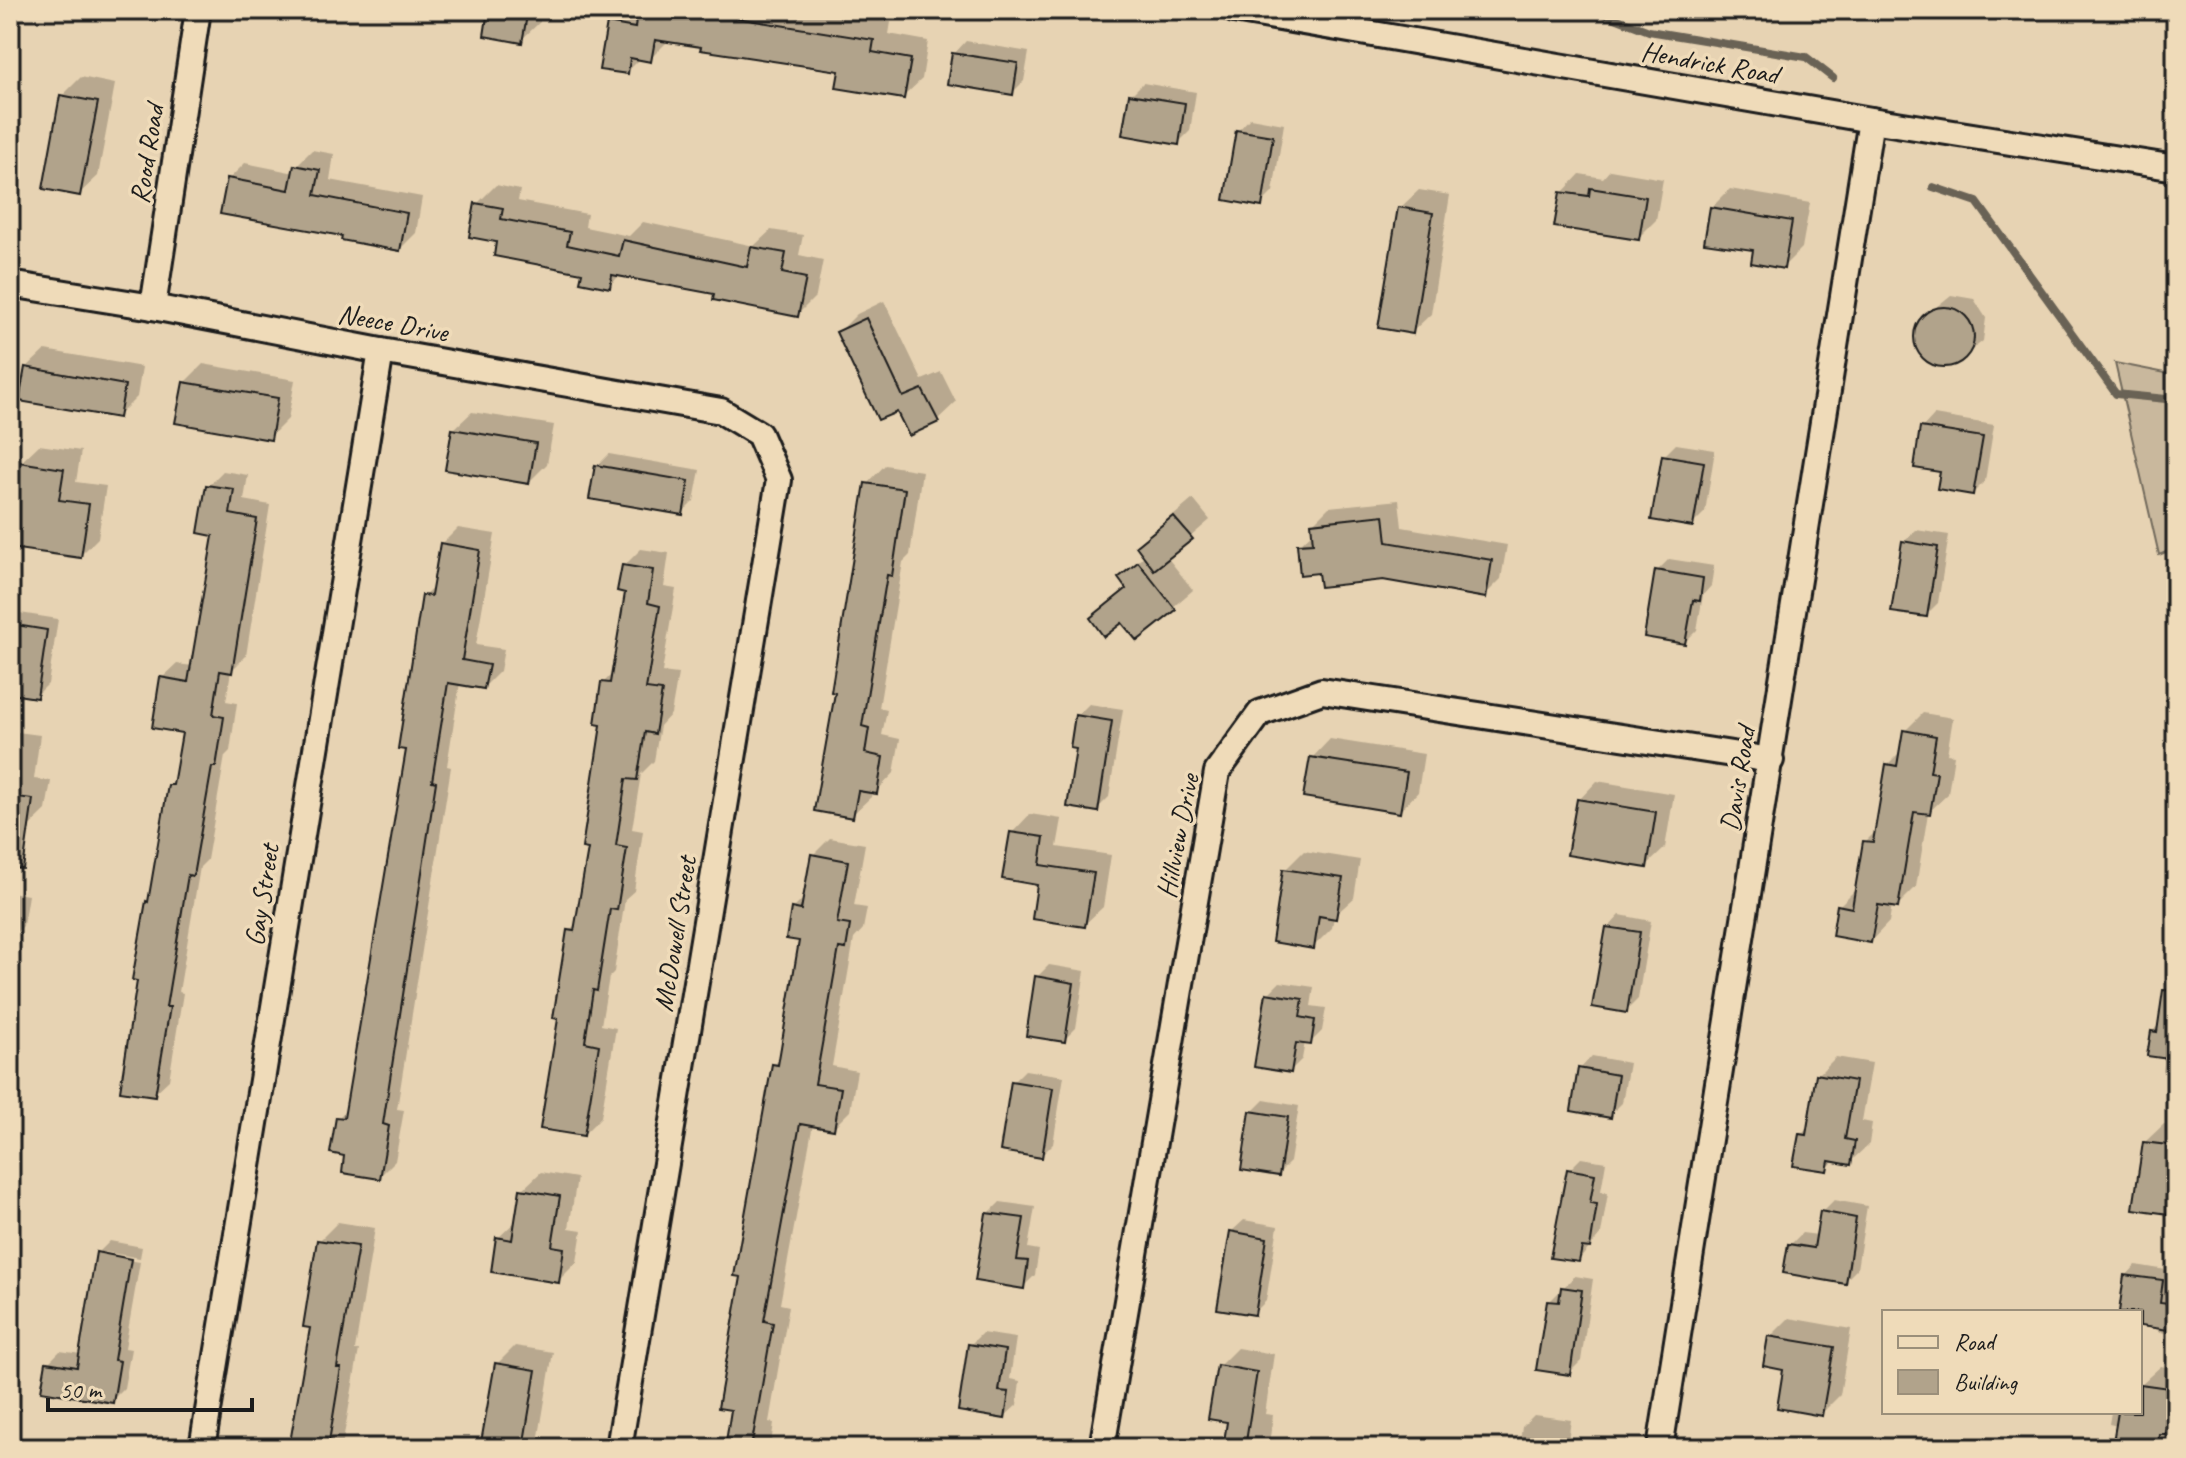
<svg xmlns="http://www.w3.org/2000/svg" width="2186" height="1458" font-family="Caveat,sans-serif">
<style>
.green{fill:#c9b89d;stroke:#726a5c;stroke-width:2}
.shadow{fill:#0003}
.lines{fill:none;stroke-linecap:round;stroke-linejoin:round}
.stream{stroke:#696255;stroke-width:8}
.building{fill:#b1a38b;stroke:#1c1c1c;stroke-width:2}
.minor-casing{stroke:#1c1c1c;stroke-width:30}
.minor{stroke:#efdbb9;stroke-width:24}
.labels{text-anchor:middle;stroke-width:7;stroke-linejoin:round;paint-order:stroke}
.street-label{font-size:28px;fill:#1c1c1c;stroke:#efdbb9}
</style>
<rect width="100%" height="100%" fill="#e7d3b3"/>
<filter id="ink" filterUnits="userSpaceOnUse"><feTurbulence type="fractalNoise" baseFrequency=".0125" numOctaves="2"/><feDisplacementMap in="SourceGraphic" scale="16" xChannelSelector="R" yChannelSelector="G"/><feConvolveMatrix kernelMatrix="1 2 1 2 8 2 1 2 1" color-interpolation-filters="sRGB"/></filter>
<g filter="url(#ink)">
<path class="green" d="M2115,363L2176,375V548L2159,555Z"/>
<g class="shadow">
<path d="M490,10H583L574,19L541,13L540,22L521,40Z"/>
<path d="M623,10H815L891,22L889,34L928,41L922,79L903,97L841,69L669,40L650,59L641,58L627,72L608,24Z"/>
<path d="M966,41L1029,52L1024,81L1012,93L954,54Z"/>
<path d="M81,77L115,84L98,176L79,194L62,96Z"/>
<path d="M1143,83L1196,92L1190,131L1178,143L1131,95Z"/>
<path d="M10,87L14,88L10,106Z"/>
<path d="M1250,118L1284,124L1273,192L1261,204L1238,131Z"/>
<path d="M312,150L334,154L330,180L422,197L416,233L400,249L344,235L229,179L245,163L295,173L296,166Z"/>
<path d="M1610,170L1663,179L1656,220L1638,238L1562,193L1580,174L1603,178Z"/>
<path d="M496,185L520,190L518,201L587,214L585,227L629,236L643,222L754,246L771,230L803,235L799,255L823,260L816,296L798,314L716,293L620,275L609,286L584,271L499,240L477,204Z"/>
<path d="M1730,189L1810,203L1802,248L1784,266L1756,249L1711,208Z"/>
<path d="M1419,190L1450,195L1431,314L1412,332L1400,208Z"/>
<path d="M1951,295L1974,299L1986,318L1983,341L1951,366L1929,362L1915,344L1919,321Z"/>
<path d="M884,301L922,380L941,372L956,402L937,420L898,409L838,333L857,314Z"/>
<path d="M45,350L142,367L137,397L118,416L26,368Z"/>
<path d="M203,364L295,380L288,419L270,437L184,383Z"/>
<path d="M472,412L554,425L547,464L529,482L453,430Z"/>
<path d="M1934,415L1994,425L1985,481L1973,493L1943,470L1922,428Z"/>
<path d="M1676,444L1715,450L1705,512L1692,525L1664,456Z"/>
<path d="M39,445L81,451L76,482L106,486L98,538L80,556L10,546L20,463Z"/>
<path d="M609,454L700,470L694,501L682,513L597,466Z"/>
<path d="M885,465L922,471L910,555L903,562L879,708L887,710L882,735L900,739L894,773L876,792L872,791L871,797L852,815L837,692L867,484Z"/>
<path d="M223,471L248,475L244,500L270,505L246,656L231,671L226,701L237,703L230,751L225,756L207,860L200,867L179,992L183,993L169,1080L154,1094L140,980L147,902L151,899L170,786L176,779L184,732L162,678L177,664L193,666L216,534L208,486Z"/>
<path d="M1193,499L1210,520L1167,557L1193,590L1137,638L1122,620L1092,619L1127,587L1120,578L1145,555L1138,546Z"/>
<path d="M1399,500L1402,527L1507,545L1501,579L1485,595L1320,570L1299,545L1314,531L1313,523L1329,507Z"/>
<path d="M458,528L495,534L476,645L504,649L500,671L484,687L460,683L447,766L451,767L397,1109L404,1110L395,1161L379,1177L347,1154L338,1118L348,1108L408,748L424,596L435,586L442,544Z"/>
<path d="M1916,530L1949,535L1938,603L1926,615L1904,542Z"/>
<path d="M641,549L669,553L664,587L676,589L662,672L678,674L671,714L660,726L654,761L641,774L632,829L643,831L634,891L625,899L614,972L609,977L601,1025L616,1028L601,1117L584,1134L560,1017L569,931L578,922L590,847L604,724L603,683L613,673L627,591L624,566Z"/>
<path d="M1669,559L1714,566L1711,586L1703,595L1697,630L1685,642L1657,571Z"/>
<path d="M20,613L58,619L48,684L36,696L10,692V623Z"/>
<path d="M1089,704L1123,709L1109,797L1097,809L1078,748L1077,716Z"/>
<path d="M1923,713L1953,718L1947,754L1954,755L1948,794L1928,813L1916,887L1897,906L1892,905L1889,922L1871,941L1839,906L1857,888L1865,842L1877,830L1887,765L1901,751L1905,731Z"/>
<path d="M10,731L40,735L34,779L51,781L46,810L10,845Z"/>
<path d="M1330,739L1424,754L1418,792L1400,811L1312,758Z"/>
<path d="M1597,781L1674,794L1665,848L1646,866L1579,800Z"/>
<path d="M1030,814L1062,819L1057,847L1111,855L1103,907L1084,925L1039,883L1012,833Z"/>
<path d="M830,838L865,844L854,906L867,908L863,929L854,939L832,1066L857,1071L850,1111L833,1128L813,1124L780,1304L789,1306L769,1422L774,1423L771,1443L766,1448H725L734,1409L743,1276L774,1065L781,1058L802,939L793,909L805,897L813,855Z"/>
<path d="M1304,851L1360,860L1354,898L1334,916L1332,928L1313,947L1285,870Z"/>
<path d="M10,892L28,895L23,926L10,939Z"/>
<path d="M1620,915L1651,921L1638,999L1626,1011L1608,928Z"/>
<path d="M1049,965L1085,971L1076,1028L1064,1040L1037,977Z"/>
<path d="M1280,982L1314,987L1311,1006L1326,1008L1322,1031L1310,1043L1305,1042L1302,1059L1290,1071L1268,994Z"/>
<path d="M2176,1005V1075L2163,1073L2165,1056L2152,1032Z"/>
<path d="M1592,1056L1629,1063L1622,1103L1610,1115L1580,1069Z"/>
<path d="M1836,1057L1872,1063L1862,1121L1872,1123L1869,1144L1850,1162L1835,1160L1826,1169L1801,1135L1810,1126L1818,1075Z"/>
<path d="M1025,1070L1064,1076L1053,1144L1041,1156L1013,1082Z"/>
<path d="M1264,1100L1299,1106L1290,1162L1278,1174L1252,1112Z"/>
<path d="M2164,1124L2176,1126V1213L2145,1142Z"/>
<path d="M1581,1158L1606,1162L1601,1191L1608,1193L1601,1234L1579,1260L1569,1170Z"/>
<path d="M541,1172L577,1178L569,1228L582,1230L577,1262L558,1281L498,1238L518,1219L522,1190Z"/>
<path d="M1834,1200L1867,1206L1857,1269L1845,1281L1790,1245L1802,1233L1818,1235L1822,1212Z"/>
<path d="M1000,1202L1035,1207L1028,1248L1039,1250L1035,1275L1023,1287L988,1214Z"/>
<path d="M1244,1220L1278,1226L1266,1301L1254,1313L1231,1232Z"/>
<path d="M338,1222L375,1228L355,1350H359L343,1441L337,1448H291L312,1327L319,1241Z"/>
<path d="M110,1241L142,1247L140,1258L105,1252V1256L140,1262L125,1348L131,1349L124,1388L112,1400L48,1363L60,1351L81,1354L98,1253Z"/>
<path d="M2136,1265L2172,1271L2169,1293L2176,1294V1334L2158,1332V1327L2140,1324V1312H2121L2126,1276Z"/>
<path d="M1575,1276L1593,1279L1581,1361L1569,1373L1549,1302Z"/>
<path d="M1789,1318L1851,1329L1840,1395L1822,1413L1770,1337Z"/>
<path d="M982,1333L1016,1338L1010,1379L1020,1381L1017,1405L1004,1417L970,1345Z"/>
<path d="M515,1346L553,1352L537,1448H482L497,1364Z"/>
<path d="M1237,1348L1274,1354L1265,1414L1273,1415L1269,1445L1266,1448H1225L1229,1420L1219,1366Z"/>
<path d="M2161,1366L2176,1369V1420L2171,1448H2114L2118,1426L2109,1424L2111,1412H2140V1385Z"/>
<path d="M1534,1415L1571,1420L1567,1448H1519L1522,1427Z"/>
</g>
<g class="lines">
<g class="stream">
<path d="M1594,10L1649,31L1806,57L1833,78"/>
<path d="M1933,187L1977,202L2116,394L2176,400"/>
</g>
</g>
<g class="building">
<path d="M488,10H528L522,43L484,36Z"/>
<path d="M637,10H686L874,40L872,52L911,59L904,99L836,88L839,71L700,50L701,47L655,40L651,62L630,58L628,74L599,70L607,23L635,28Z"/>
<path d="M952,53L1018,63L1013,95L947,84Z"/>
<path d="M1129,94L1185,103L1179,145L1122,135Z"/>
<path d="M60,95L98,102L80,196L43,189Z"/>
<path d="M1236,130L1273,136L1262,207L1224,200Z"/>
<path d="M294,165L320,170L315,195L407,213L400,251L341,240L342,236L220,214L227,178L289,190Z"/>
<path d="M1590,188L1646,197L1639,240L1554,227L1560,192L1589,196Z"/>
<path d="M475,203L503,208L501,219L570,232L567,245L619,256L623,240L747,267L751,247L786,253L782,273L806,278L798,317L713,300L714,294L612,275L610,288L580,282L582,273L494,256L496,242L469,237Z"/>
<path d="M1398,207L1433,213L1413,334L1378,328Z"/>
<path d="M1710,207L1792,221L1784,269L1751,263L1753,250L1704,243Z"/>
<circle cx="1944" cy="337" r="30"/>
<path d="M866,318L903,397L922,389L939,422L909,436L897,412L878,420L836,332Z"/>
<path d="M25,367L125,385L119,418L19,401Z"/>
<path d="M183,382L278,398L271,440L175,423Z"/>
<path d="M1920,427L1983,437L1973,495L1937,489L1940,472L1914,468Z"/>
<path d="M452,429L536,443L529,484L445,470Z"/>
<path d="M1662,455L1704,462L1693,527L1651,520Z"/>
<path d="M19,462L64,469L59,500L89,504L81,558L10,548V520Z"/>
<path d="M595,465L689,481L683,515L589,499Z"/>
<path d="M865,483L905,489L892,576L887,575L862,726L869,728L865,753L883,757L877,794L858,791L853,818L814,811L835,693L831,692Z"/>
<path d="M206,485L234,489L230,514L257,519L232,673L220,671L213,715L224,717L216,767H212L193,876L188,875L166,1007H170L155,1096L120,1091L137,981L132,980L146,901L148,902L168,785H173L182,733L152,728L160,677L188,682L213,536L198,533Z"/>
<path d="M1384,515L1387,542L1492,560L1486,598L1383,580L1320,587L1318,573L1300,575L1297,544L1313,543L1311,523Z"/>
<path d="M1173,516L1193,539L1154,570L1136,546Z"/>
<path d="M1902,541L1938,547L1927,617L1891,612Z"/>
<path d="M440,543L480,550L462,660L489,665L484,689L448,683L432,781L436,782L383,1124L389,1126L380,1179L342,1173L344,1156L330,1153L336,1117L344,1118L406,750L398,749L422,595L431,596Z"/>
<path d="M1138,562L1176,610L1137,641L1122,623L1104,637L1090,618L1126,589L1118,578Z"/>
<path d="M622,565L653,570L648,603L660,606L646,689L662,691L655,734L645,732L637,780L626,779L616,846L627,848L617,910L610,909L597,991L593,990L585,1042L599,1045L584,1136L540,1129L558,1019L553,1018L567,930L574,931L588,849L582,848L601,725L595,724L601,682L610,683L625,593L617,591Z"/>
<path d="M1655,570L1703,578L1700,601L1693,600L1685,644L1644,637Z"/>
<path d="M10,624L47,630L37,698L10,694Z"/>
<path d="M1075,715L1112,721L1098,812L1067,807L1076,749L1070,748Z"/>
<path d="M1903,730L1936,736L1930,772L1937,773L1930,814L1914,812L1898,908L1878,905L1871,943L1832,936L1837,905L1852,908L1863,841L1873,842L1886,764L1897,766Z"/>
<path d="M1310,757L1407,772L1400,813L1303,797Z"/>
<path d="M10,796L33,799L23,869L10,868Z"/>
<path d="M1577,799L1656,812L1647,868L1567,855Z"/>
<path d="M1010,832L1044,837L1040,865L1094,873L1085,927L1032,919L1037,885L1002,879Z"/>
<path d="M811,854L848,861L837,923L850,925L846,949L839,948L815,1084L841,1088L834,1130L800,1124L764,1321L773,1323L751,1448H725L731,1410L718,1408L741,1277L734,1276L772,1064L778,1065L799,941L786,939L791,908L801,910Z"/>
<path d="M1283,869L1343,878L1336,919L1319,916L1314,949L1272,942Z"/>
<path d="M1606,927L1640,932L1627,1013L1592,1007Z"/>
<path d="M1035,976L1074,983L1065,1042L1026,1036Z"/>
<path d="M2163,990L2176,991V1060L2147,1056L2151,1031L2157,1032Z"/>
<path d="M1266,993L1303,999L1300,1017L1315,1020L1311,1045L1296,1043L1291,1073L1254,1067Z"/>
<path d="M1578,1068L1618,1075L1611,1118L1571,1111Z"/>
<path d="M1816,1074L1855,1081L1845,1139L1855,1141L1851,1165L1829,1161L1827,1171L1793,1166L1799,1134L1806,1135Z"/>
<path d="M1011,1081L1053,1088L1042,1158L1000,1151Z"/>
<path d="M1250,1111L1288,1117L1279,1176L1241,1170Z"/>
<path d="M2143,1142L2176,1146V1215L2133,1209Z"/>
<path d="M1567,1169L1595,1174L1590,1203L1597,1204L1590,1248L1582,1247L1579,1262L1550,1258Z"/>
<path d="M520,1189L560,1196L552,1246L564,1248L559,1283L491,1272L496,1237L512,1240Z"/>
<path d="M1820,1211L1856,1218L1846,1284L1783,1273L1788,1244L1814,1248Z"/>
<path d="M986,1213L1024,1218L1017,1260L1028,1261L1024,1289L975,1281Z"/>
<path d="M1230,1231L1267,1238L1255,1315L1217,1309Z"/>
<path d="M317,1240L358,1246L337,1368H341L328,1448H289L310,1328L303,1327Z"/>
<path d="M96,1252L131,1259L114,1360L120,1361L113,1403L41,1391L46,1362L77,1367Z"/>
<path d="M2124,1275L2163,1280L2160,1303L2176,1305V1331L2140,1326V1312H2119Z"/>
<path d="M1561,1287L1582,1290L1570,1375L1536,1370L1547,1301L1559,1302Z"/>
<path d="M1768,1336L1834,1347L1822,1416L1777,1408L1783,1370L1763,1366Z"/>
<path d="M968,1344L1005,1350L999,1391L1009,1392L1005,1419L958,1411Z"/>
<path d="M495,1363L536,1370L523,1448H480Z"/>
<path d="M1217,1365L1257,1372L1245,1448H1223L1227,1422L1208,1419Z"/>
<path d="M2140,1384L2169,1388L2167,1403H2170L2165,1434H2159L2157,1448H2112L2118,1412H2140Z"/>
</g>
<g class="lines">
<g class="minor-casing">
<g id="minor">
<path d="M1234,10L1871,120L2176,168"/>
<path d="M10,284L153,307L381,351L721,411L759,434L779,480L619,1448"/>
<path d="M153,307L198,10"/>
<path d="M202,1448L381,351"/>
<path d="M1102,1448L1217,772L1260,713L1322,691L1771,760"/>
<path d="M1660,1448L1871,120"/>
</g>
</g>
<use href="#minor" class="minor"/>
</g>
</g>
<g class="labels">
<g class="street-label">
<text transform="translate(1710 62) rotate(10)" y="10">Hendrick Road</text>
<text transform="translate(146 154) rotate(-81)" y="10">Rood Road</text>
<text transform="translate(393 322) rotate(10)" y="10">Neece Drive</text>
<text transform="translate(1737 779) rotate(-81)" y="10">Davis Road</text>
<text transform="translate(1177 836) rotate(-79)" y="10">Hillview Drive</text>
<text transform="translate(261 895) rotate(-81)" y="10">Gay Street</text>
<text transform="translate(674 934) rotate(-81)" y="10">McDowell Street</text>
</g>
</g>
<rect width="2186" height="1458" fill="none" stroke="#efdbb9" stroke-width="40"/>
<rect x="20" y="20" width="2146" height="1418" fill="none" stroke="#1c1c1c" stroke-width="3" filter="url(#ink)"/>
<rect x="1882" y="1310" width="260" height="104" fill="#efdbb9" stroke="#9b8f7a" stroke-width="2"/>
<rect x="1898" y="1336" width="40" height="12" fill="#efdbb9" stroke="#9b8f7a" stroke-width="2"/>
<text x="1954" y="1350" font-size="24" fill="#1c1c1c">Road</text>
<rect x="1898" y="1370" width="40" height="24" fill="#b1a38b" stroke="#9b8f7a" stroke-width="2"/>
<text x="1954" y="1390" font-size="24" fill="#1c1c1c">Building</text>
<path d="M48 1398v12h204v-12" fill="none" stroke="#1c1c1c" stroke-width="4"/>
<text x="60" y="1398" font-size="24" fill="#1c1c1c" stroke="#efdbb9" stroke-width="6" paint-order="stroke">50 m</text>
</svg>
